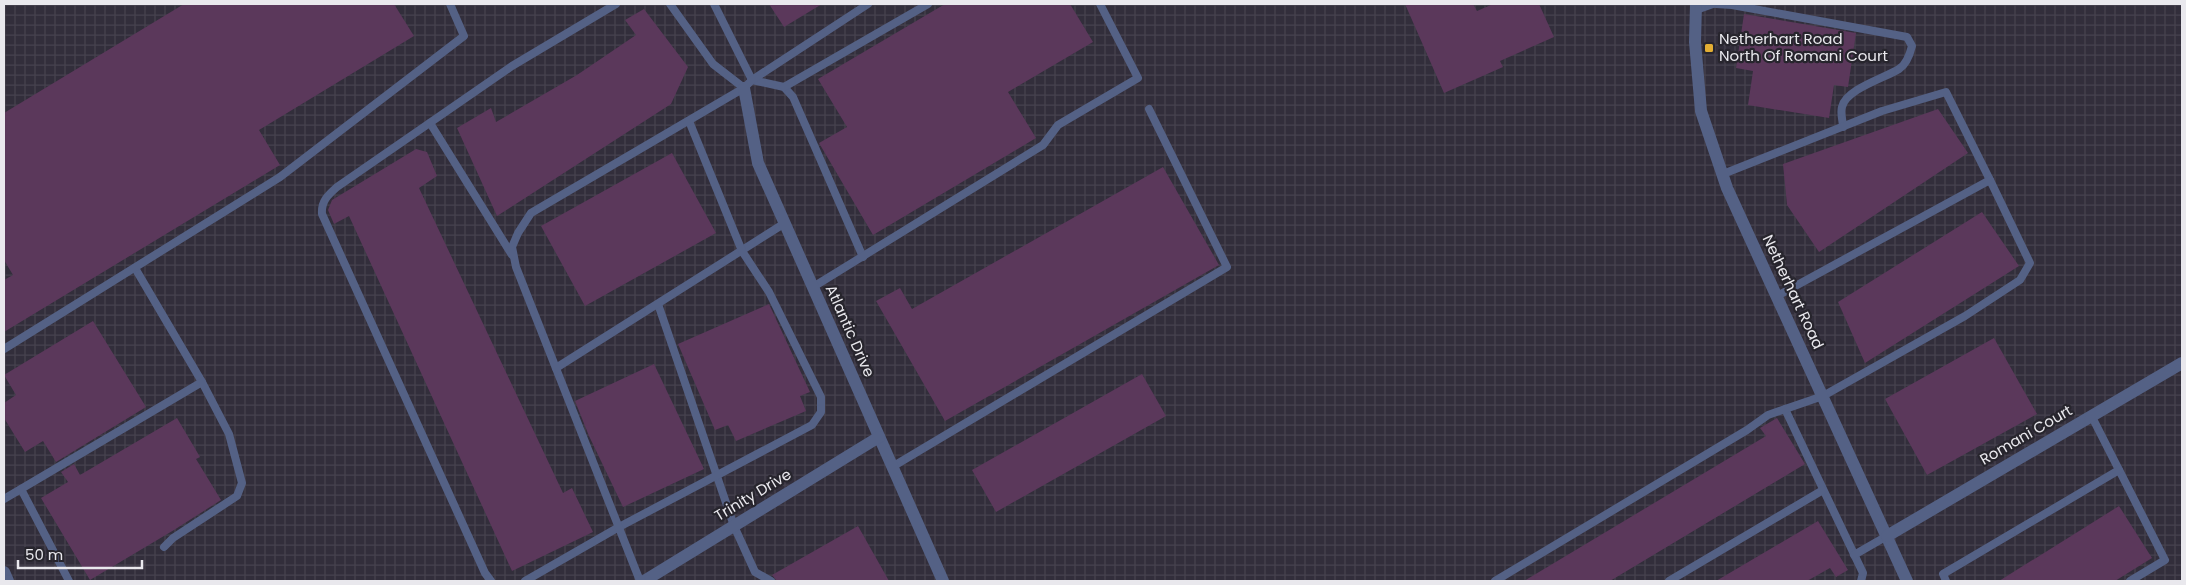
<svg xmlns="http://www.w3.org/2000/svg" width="2186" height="585" font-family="Poppins,sans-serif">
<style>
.industrial{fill:url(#industrial-grid)}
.building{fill:#5b385b}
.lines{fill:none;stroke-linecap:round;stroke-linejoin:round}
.lane{stroke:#546185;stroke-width:8}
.street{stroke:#546185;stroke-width:12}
.poi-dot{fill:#e3ae34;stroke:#27252d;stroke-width:2}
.labels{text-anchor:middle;stroke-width:4.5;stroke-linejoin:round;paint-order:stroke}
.poi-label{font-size:15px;fill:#e9e8ed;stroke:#27252d;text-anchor:start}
.street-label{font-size:15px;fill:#e9e8ed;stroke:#27252d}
</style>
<defs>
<pattern id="industrial-grid" width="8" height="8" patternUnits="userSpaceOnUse" patternTransform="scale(1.25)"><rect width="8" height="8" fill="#322e3b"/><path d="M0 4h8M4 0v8" fill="none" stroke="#46424e"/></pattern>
</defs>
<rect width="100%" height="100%" fill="#27252d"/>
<rect class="industrial" x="4" y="4" width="2178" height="577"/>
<g class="building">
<path d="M184,4H394L414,36L259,130L280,165L4,332V280L13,275L4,260V113Z"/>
<path d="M769,4H822L784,27Z"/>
<path d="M945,4H1070L1093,42L1008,92L1036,138L873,235L819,143L847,127L818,79Z"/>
<path d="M1405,4H1473L1477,11L1493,4H1539L1554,37L1500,61L1503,67L1444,93Z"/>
<path d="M644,9L688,67L671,104L497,216L457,128L491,108L496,122L577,75L636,35L625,20Z"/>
<path d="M1744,14L1856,33L1848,87L1834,85L1829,118L1748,105L1753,71L1736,68Z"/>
<path d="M1938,109L1968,153L1819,252L1787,205L1783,164Z"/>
<path d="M416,149L427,152L437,176L419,188L563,493L572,488L593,532L512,571L349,216L334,224L328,210L332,200Z"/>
<path d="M672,153L716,233L585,306L541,226Z"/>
<path d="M1163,167L1219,265L945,421L876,301L900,288L912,309Z"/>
<path d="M1982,212L2019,266L1865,363L1838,302Z"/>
<path d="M769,304L810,392L800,396L806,411L736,441L728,425L715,430L678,344Z"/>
<path d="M93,321L146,407L56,462L43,441L25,452L4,418V403L16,395L4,375Z"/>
<path d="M1994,338L2037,414L1927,475L1885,399Z"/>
<path d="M654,364L704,469L623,507L589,436L575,401Z"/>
<path d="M1142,374L1166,416L996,512L972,470Z"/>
<path d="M177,418L200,457L196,459L221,500L174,530L90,580L41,498L68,482L61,472L74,464L80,475Z"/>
<path d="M1777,418L1805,464L1610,581H1524L1766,436L1760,428Z"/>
<path d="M2119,506L2152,558L2115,581H1999Z"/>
<path d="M1818,521L1848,570L1836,577L1830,568L1807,581H1716Z"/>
<path d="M858,526L889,581H777L772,575Z"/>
</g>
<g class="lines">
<g class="lane">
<path d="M670,4L713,64L744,88"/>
<path d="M714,4L752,80L784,87L793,97L863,257"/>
<path d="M1716,4L1732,5L1907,37L1912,46C1910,54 1907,64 1899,69C1885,78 1846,89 1842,107C1840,113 1843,121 1843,127"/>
<path d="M1696,10L1713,4"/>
<path d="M784,87L928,4"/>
<path d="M430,123L512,255"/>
<path d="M1723,174L1882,111L1946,92L1990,180"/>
<path d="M135,268L202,382"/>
<path d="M813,287L1043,145L1058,125L1138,78L1100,4"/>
<path d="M658,304L734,526L755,572L771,581"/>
<path d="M4,349L280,177L464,36L450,4"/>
<path d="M556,368L785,223"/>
<path d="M1785,409L1863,573L1861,581"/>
<path d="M2091,415L2165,560L2130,581"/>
<path d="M892,467L1227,267L1149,109"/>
<path d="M21,489L69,581"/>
<path d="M4,499L202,382L229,434L242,483L237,496L173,538L164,547"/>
<path d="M1854,555L1887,536"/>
<path d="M491,581L485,573L322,214C321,201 328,195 337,187L512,66L616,4"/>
<path d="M525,581L619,527L812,425L821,412V397L769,292L742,251L689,121"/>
<path d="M640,581L516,267L512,247L518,233L531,213L744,88L752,80L868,4"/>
<path d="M1495,581L1747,430L1768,415L1823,396L1965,316L2020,280L2030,263L1990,180L1777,296"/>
<path d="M1669,581L1823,490"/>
<path d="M1946,581L1943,574L2119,470"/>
</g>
<g class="street">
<path d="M1696,4L1695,42L1701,111L1727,188L1907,581"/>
<path d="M744,88L758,163L943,581"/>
<path d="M1887,536L2182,363"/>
<path d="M4,572L8,581"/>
<path d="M644,581L879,437"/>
</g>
</g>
<rect class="poi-dot" x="1704" y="43" width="10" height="10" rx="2.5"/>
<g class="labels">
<g class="poi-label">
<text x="1719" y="44">Netherhart Road<tspan x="1719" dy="17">North Of Romani Court</tspan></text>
</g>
<g class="street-label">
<text transform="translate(1793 292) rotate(65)" y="5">Netherhart Road</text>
<text transform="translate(850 331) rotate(66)" y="5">Atlantic Drive</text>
<text transform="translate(2026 435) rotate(-30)" y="5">Romani Court</text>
<text transform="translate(753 495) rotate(-31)" y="5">Trinity Drive</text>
</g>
</g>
<rect width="2186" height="585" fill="none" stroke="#e9e8ed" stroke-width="10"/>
<path d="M18 560v8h124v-8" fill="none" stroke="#e9e8ed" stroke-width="2.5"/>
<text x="25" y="560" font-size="15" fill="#e9e8ed" stroke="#27252d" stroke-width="4" paint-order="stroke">50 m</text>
</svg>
